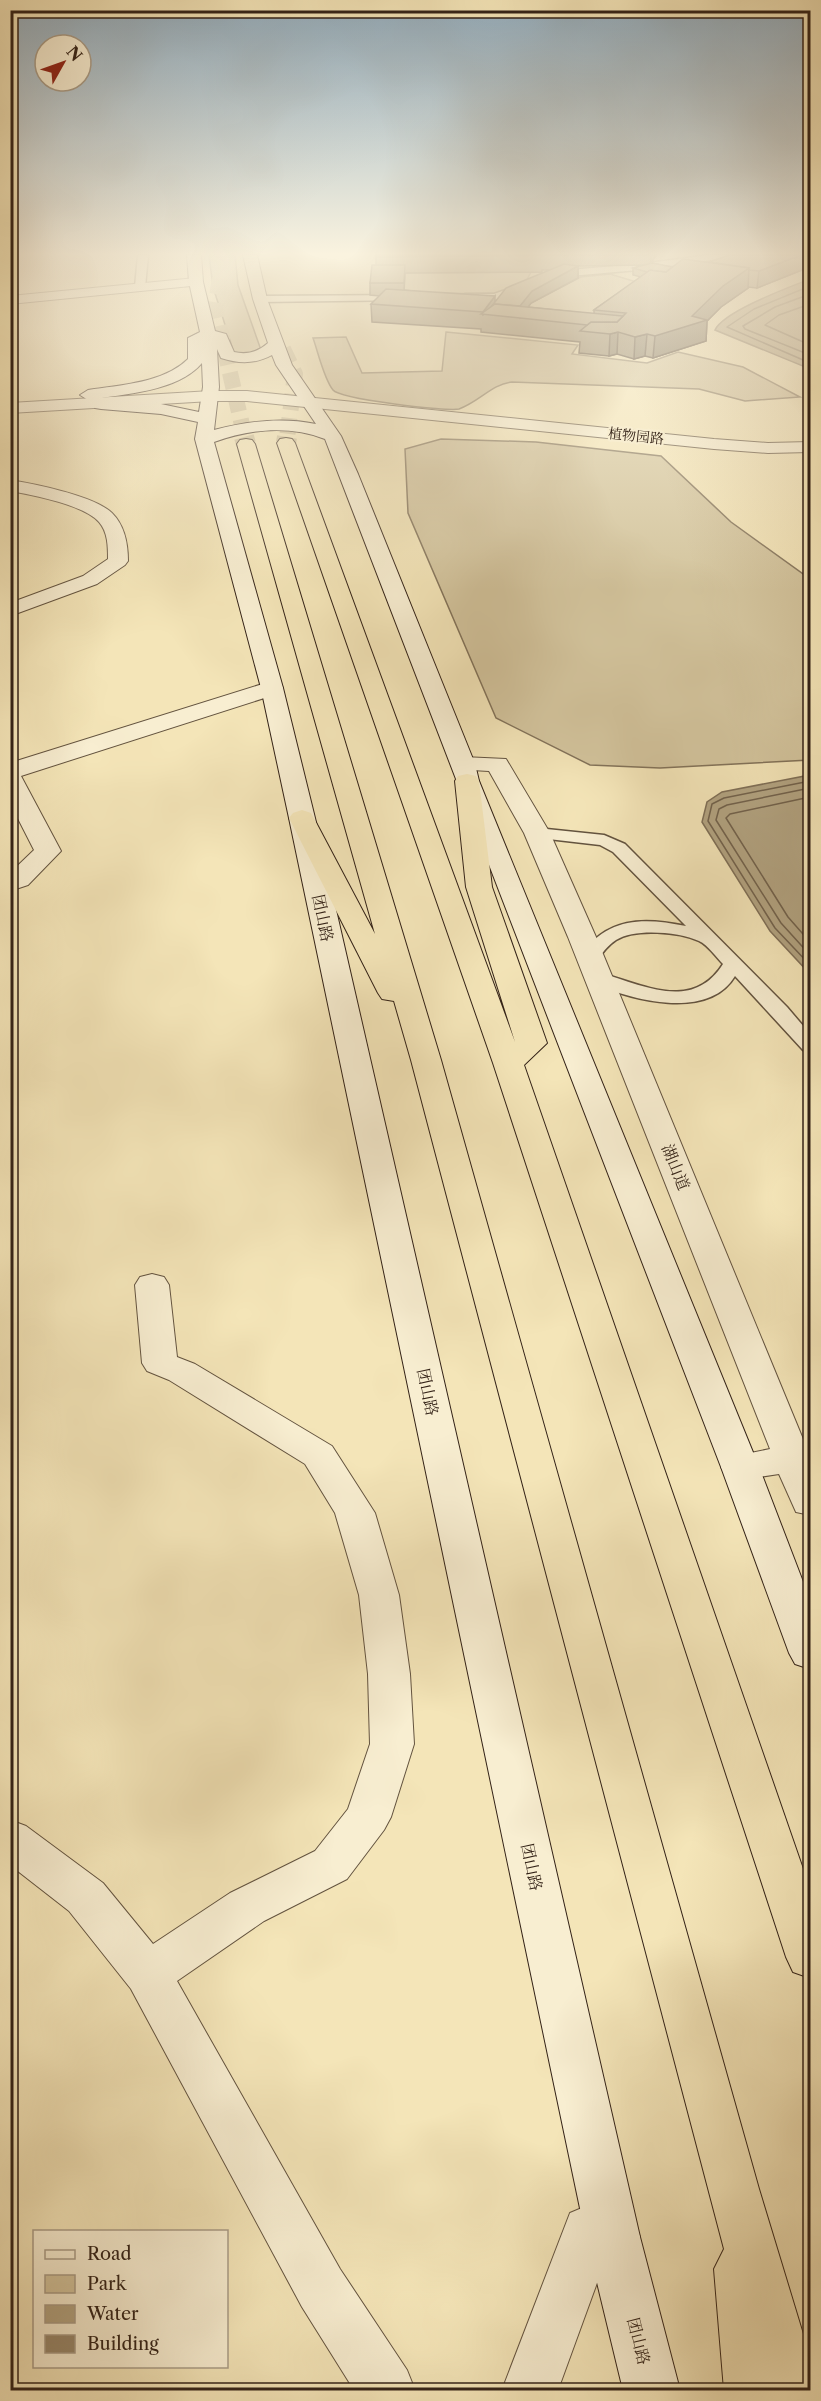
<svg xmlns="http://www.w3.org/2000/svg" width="821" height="2401" font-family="'Libre Caslon Text','Noto Serif SC',serif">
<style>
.green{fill:#d3c49d;stroke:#83735a;stroke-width:1.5}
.water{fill:#b2a381;stroke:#7f6f57;stroke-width:1.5}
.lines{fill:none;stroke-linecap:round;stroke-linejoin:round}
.shore{stroke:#72624c;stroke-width:1.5}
.trunk-tunnel-far1{stroke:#cdbe98;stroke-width:16;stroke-dasharray:16 8;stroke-linecap:butt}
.trunk-tunnel{stroke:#cdbe98;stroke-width:20;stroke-dasharray:20 10;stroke-linecap:butt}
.service-casing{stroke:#63533f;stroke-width:3}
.minor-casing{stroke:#63533f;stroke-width:2}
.tertiary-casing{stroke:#63533f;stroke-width:2}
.secondary-casing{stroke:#332217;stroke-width:2}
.trunk-casing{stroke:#332217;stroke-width:2}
.service{fill:#f8eed1;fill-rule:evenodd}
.minor{fill:#f8eed1;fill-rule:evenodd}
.tertiary{fill:#f8eed1;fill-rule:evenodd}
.secondary{fill:#f8eed1;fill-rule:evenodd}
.trunk{fill:#f4e5b8;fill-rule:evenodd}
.wall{fill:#82745c;stroke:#332217;stroke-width:1.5;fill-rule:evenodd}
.shaded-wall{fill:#6a5e4b;stroke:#332217;stroke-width:1.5}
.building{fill:#97876b;stroke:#332217;stroke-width:1.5}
.labels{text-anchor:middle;stroke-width:4.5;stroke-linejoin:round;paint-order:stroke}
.far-street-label{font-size:14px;fill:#332217;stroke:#f8eed1}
.street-label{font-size:16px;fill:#332217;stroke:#f8eed1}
</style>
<rect width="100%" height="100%" fill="#f4e5b8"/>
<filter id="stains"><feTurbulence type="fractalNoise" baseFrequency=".00333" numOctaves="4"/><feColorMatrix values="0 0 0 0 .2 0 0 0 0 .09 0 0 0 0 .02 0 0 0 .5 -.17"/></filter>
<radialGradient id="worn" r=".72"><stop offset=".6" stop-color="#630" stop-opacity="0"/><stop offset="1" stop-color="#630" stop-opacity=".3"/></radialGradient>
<g class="green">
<path d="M209,255H235L238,285L261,350L250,354L234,353L213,287Z"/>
<path d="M531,272L525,283L502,293L404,294L405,273Z"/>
<path d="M610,274L653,287L593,331L517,322L531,303L581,277Z"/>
<path d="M446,332L578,345L572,354L647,363L678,352L743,367L800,397L745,401L699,389L512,382C492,384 479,402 459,409C448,412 340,399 333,390C324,379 318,352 313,338L346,337L362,373L442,371Z"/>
<path d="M441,439L536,442L661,456L731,522L810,579V760L660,768L590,765L496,718L408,513L405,449Z"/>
</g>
<g class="water">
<path d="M810,279V369L715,330C724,311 790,287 810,279Z"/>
<path d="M810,775V974L770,931L702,822L707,802L722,792Z"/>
</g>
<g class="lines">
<g class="shore">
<path d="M810,286L754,309L727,327L810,363"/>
<path d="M810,294L775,307L743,326L745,329L810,355"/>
<path d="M810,304L779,315L765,325L810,345"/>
<path d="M810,781L724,798L712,804L708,821L775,928L810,965"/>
<path d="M810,788L727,805L719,809L716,820L781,923L810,955"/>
<path d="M810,797L730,814L726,818L788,917L810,942"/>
</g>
<g class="trunk-tunnel-far1">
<path d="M224,255L215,308L245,438"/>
<path d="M283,349L295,374L287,438"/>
</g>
<g class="trunk-tunnel">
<path d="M244,437L246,444"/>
<path d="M286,443L287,437"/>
</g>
<g class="service-casing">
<g id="service">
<path d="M138,255H148L145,287L140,290L135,287Z"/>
<path d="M709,255H730L725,258L649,269L559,277L495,300H465L460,297L465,294H494L558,271L649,263Z"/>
<path d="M408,295L413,298L412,300L260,302L255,299L260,296Z"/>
<path d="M537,828L604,835L625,844L787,1007L810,1034V1052L803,1050L735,976C708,1021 631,1000 593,983L590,979L593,975L600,973C642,984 692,1013 723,964C716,957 708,945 699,941C679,932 635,928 616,940C607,946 602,953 597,961H583L580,957C606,917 643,917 686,926L613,852L600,845L531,837L528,833L531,829Z"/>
</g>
</g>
<g class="minor-casing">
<g id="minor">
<path d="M196,278L203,282L201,285L10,304V296Z"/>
<path d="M10,480C35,484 95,496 112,513C125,526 128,544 128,561L125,565L97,584L10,616V603L83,576L108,559C108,547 108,532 99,522C84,505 33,495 10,491Z"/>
<path d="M272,681L280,683L283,688L280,693L21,776L61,851L28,885L10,891V873L34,850L10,803V763Z"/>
<path d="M463,757L506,759L550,833L596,937L805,1444L810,1443V1515L796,1512L779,1474L740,1480L726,1476L721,1467L726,1458L770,1449L568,937L524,833L489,771L454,769L451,764L454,759Z"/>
<path d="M152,1274L164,1277L169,1285L177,1357L195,1364L332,1446L375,1513L399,1595L410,1674L414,1744L391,1817L384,1830L347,1879L264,1921L177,1981L340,2269L407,2370L415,2390H354L302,2307L131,1989L69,1911L10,1865V1820L26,1826L103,1883L153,1944L230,1893L315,1851L348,1809L370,1744L368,1674L359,1595L335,1513L305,1464L169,1380L147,1371L142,1363L135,1285L140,1277Z"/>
<path d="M589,2205L632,2219L640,2237L632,2255L613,2263L605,2261L558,2390H502L570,2213Z"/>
</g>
</g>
<g class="tertiary-casing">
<path id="tertiary" d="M211,391H247L714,439L768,443L810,442V452L768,453L714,449L247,401H211L10,413V403Z"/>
</g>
<g class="secondary-casing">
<path id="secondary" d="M187,255H201L203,282L215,331L226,334L234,352C247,355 258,352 268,343L253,299L243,255H257L267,299L292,365L341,436L358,474L475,764L479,781L759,1467L810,1600V1669L795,1664L789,1653L721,1467L325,439C289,425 250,429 214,442L283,688L315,818L640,2237L680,2390H623L586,2237L289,818L261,688L195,439L198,422L161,414L101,409L95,408L93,404L95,400L101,399L161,404L199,412L203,387L202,363C177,392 124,394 88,400L80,395L88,390C120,385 164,383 188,359V338L200,332L189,282ZM217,349L221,358C239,364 256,364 272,355L276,365L316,424C281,417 248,421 214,430L219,387Z"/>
</g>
<g class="trunk-casing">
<g id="trunk">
<path d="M286,438L292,439L295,443L515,1042L466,887L455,781L458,776L467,774L476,776L479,781L492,887L547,1043L524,1065L810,1889V1978L793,1972L786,1957L493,1063L277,443L280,439Z"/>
<path d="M246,439L252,440L255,444L441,1060L759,2189L810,2357V2390H724L714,2269L724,2249L411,1060L394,1001L382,999L378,993L289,818L293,813L302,810L311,813L375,934L237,444L240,440Z"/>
</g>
</g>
<use href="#service" class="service"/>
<use href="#minor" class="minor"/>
<use href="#tertiary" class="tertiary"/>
<use href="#secondary" class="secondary"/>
<use href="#trunk" class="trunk"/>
</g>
<path class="wall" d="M376,255H656L651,263L672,267L709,263L807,268L757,288L748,287V288L721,307L707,321L706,341L653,358L645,356L634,359L617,354L609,356L579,353L580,342L481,332V329L372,322L371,304L380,296L370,295V283L376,265ZM645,265L633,268V275L641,277L594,310V314L528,307L531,303L578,278V266ZM542,270H549L495,301L404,290L405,273L542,272Z"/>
<g class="shaded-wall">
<path d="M651,255H656L650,265Z"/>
<path d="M801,255H808L807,268L757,288L759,271Z"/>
<path d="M578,266V278L531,303L520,318L517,309L532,291Z"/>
<path d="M749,268L748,288L721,307L707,321L706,341L653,358L655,336L723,286Z"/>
<path d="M495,296V308L483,315V312Z"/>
<path d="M618,332L617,354L609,356L610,334Z"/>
<path d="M647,334L645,356L634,359L635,337Z"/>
</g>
<g class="building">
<path d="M377,255H543L378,257Z"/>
<path d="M729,255H801L759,271L749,270V268L709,262Z"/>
<path d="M683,259L749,268L723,286L692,316L707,320L655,336L647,334L635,337L618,332L610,334L580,331L591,322H617L626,313L594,310L650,270L666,272Z"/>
<path d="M652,263L672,267L666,272L650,270L647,272L633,268Z"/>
<path d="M564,264L578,266L532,291L520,306L495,304L491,307L506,288Z"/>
<path d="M372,265H405L404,283H370Z"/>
<path d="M386,289L495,296L483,312L371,304Z"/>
<path d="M495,304L623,316L617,322H591L587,325L481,314Z"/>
</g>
<linearGradient id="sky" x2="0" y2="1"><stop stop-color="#92adbf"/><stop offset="0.43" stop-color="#faf3df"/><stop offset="1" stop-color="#faf3df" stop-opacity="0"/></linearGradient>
<rect width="821" height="591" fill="url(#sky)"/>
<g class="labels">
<g class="far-street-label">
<text transform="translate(636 436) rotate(6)" y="5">植物园路</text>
</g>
<g class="street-label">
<text transform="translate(323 918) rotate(78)" y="6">团山路</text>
<text transform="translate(676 1167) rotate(68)" y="6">湖山道</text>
<text transform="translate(428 1392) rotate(78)" y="6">团山路</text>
<text transform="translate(532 1867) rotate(78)" y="6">团山路</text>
<text transform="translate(639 2341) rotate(76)" y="6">团山路</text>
</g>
</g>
<rect width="821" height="2401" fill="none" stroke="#f4e5b8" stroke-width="36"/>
<rect x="12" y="12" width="797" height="2377" fill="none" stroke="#332217" stroke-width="3"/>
<rect x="18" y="18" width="785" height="2365" fill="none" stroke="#332217" stroke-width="1.5"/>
<rect x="33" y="2230" width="195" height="138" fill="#f8eed1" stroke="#a99c87" stroke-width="1.5"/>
<rect x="45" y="2250" width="30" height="9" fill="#f8eed1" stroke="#a99c87" stroke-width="1.5"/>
<text x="87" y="2260" font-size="18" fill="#332217">Road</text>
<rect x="45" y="2275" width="30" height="18" fill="#d3c49d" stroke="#a99c87" stroke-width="1.5"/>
<text x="87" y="2290" font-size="18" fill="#332217">Park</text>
<rect x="45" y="2305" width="30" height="18" fill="#b2a381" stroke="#a99c87" stroke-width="1.5"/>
<text x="87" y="2320" font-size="18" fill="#332217">Water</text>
<rect x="45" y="2335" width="30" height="18" fill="#97876b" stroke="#a99c87" stroke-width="1.5"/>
<text x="87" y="2350" font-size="18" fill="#332217">Building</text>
<g transform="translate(63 63) rotate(50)"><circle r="28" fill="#f8eed1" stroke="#a99c87" stroke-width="1.5"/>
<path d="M0-4.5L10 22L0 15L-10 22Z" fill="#8f2418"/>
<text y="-9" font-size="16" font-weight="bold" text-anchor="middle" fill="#332217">N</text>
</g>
<rect width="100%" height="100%" filter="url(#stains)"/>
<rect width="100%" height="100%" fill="url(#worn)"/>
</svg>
